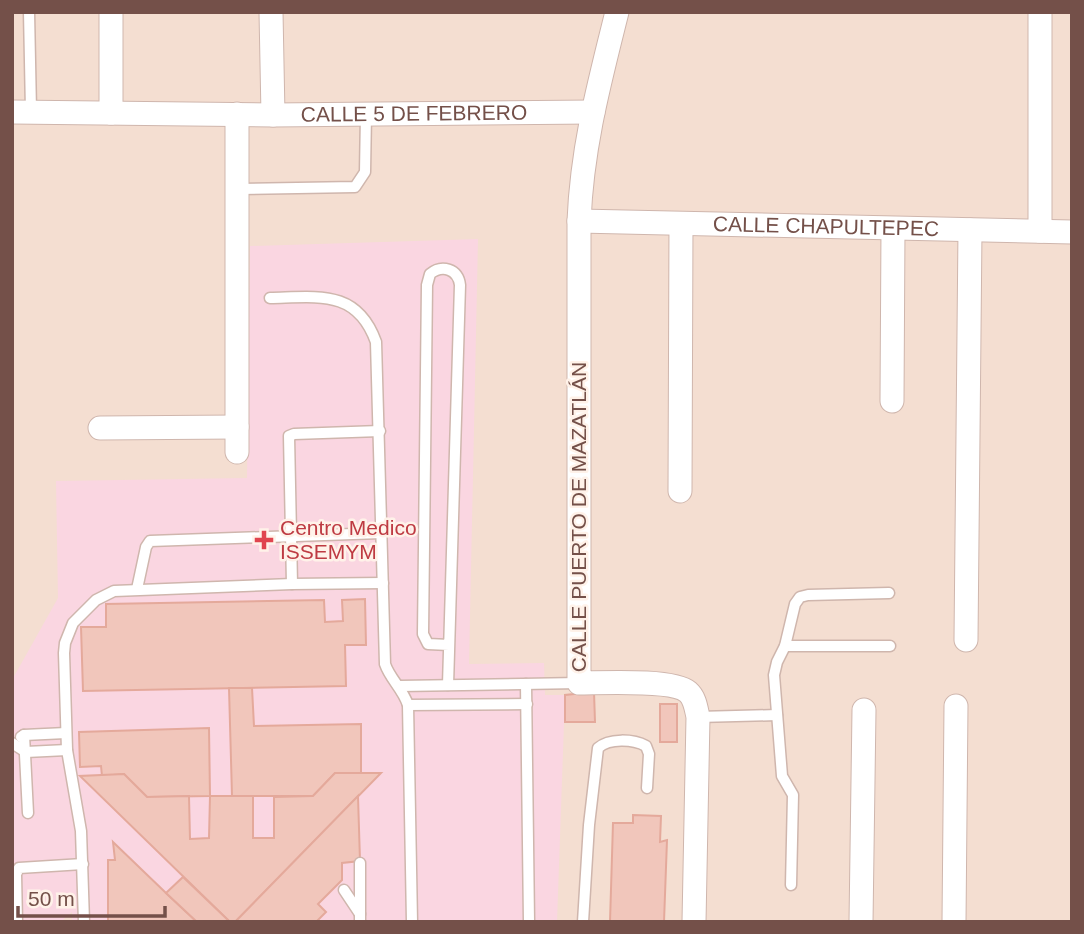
<svg xmlns="http://www.w3.org/2000/svg" width="1084" height="934" font-family="Arial,sans-serif">
<style>
.residential{fill:#f4ded1}
.medical{fill:#fad6e1}
.building{fill:#f1c6bb;stroke:#e4a99b;stroke-width:2}
.lines{fill:none;stroke-linecap:round;stroke-linejoin:round}
.lane-casing{stroke:#cfb6ad;stroke-width:13}
.street-casing{stroke:#cfb6ad;stroke-width:25}
.lane{stroke:#fff;stroke-width:10}
.street{stroke:#fff;stroke-width:23}
.health-dot{fill:#e0444e;stroke:#fff2e9;stroke-width:2.5}
.labels{text-anchor:middle;stroke-width:5;stroke-linejoin:round;paint-order:stroke}
.street-label{font-size:21px;fill:#745049;stroke:#fff2e9}
.health-label{font-size:21px;fill:#be3a42;stroke:#fff2e9;text-anchor:start}
</style>
<rect width="100%" height="100%" fill="#fceee3"/>
<rect class="residential" x="12" y="12" width="1060" height="910"/>
<path class="medical" d="M478,239L469,664L544,663L545,695H565L557,922H72V912L61,922H12V680L58,598L56,481L247,478L250,246Z"/>
<g class="building">
<path d="M365,599L366,645H345L346,686L83,691L81,627H106V604L324,600L325,622L343,621L342,600Z"/>
<path d="M229,688H252L254,726L361,724V773H335L313,796H232Z"/>
<path d="M594,692L595,722H565V695Z"/>
<rect x="660" y="704" width="17" height="38"/>
<path d="M209,728L210,796L147,797L124,774L102,776L101,766L80,767L79,732Z"/>
<path d="M335,773H381L235,922H230L80,776L124,774L147,797L189,796L190,839L209,838L210,796H253V838H274V797L313,796Z"/>
<path d="M358,796L360,861L342,863V880L318,904L326,912L316,922H235Z"/>
<path d="M633,815L661,816L660,842L667,840L664,922H610L613,823H633Z"/>
<path d="M113,842L166,893L197,922H108V860H115Z"/>
<path d="M183,877L230,922H197L166,893Z"/>
</g>
<g class="lines">
<g class="lane-casing">
<g id="lane">
<path d="M29,12L31,111"/>
<path d="M237,189L355,187L365,172L366,114"/>
<path d="M270,298C318,297 357,289 376,342L385,664C390,679 403,689 408,705L412,922"/>
<path d="M292,584L289,436L294,434L380,431"/>
<path d="M137,589L146,547L150,541L381,533"/>
<path d="M785,646H890"/>
<path d="M526,684L529,922"/>
<path d="M448,685L460,285C458,269 442,264 430,274L427,285L423,634L428,644L449,645"/>
<path d="M400,686L579,683"/>
<path d="M408,705L527,704"/>
<path d="M698,717L777,715"/>
<path d="M24,735L28,813"/>
<path d="M21,737L24,735L66,733"/>
<path d="M12,743L26,752L67,750"/>
<path d="M360,863V922"/>
<path d="M791,885L793,795L782,776L774,675L777,662L785,646L795,604L800,597L808,595L889,593"/>
<path d="M344,890L360,914"/>
<path d="M17,922L16,874L19,868L83,864"/>
<path d="M84,922L81,831L67,750L64,653L65,643L73,623L96,600L114,591L292,584L383,583"/>
<path d="M583,922L589,825L598,748C609,738 633,739 646,746L649,754L647,788"/>
</g>
</g>
<g class="street-casing">
<g id="street">
<path d="M271,12L273,115"/>
<path d="M617,12C599,84 582,147 579,221V683C601,683 673,679 688,692C695,698 696,708 698,717L694,922"/>
<path d="M1040,12V231"/>
<path id="s1" d="M12,112L273,115L593,112"/>
<path d="M111,113V12"/>
<path d="M237,114V452"/>
<path id="s2" d="M579,221L1072,232"/>
<path d="M892,401L893,229"/>
<path d="M100,428L237,427"/>
<path d="M680,491L681,224"/>
<path d="M966,640L970,230"/>
<path d="M861,922L864,710"/>
<path d="M954,922L956,706"/>
</g>
</g>
<use href="#lane" class="lane"/>
<use href="#street" class="street"/>
</g>
<path class="health-dot" d="M260.5 529.5h7v7h7v7h-7v7h-7v-7h-7v-7h7z"/>
<g class="labels">
<g class="street-label">
<text dy="7" stroke="none"><textPath href="#s1" startOffset="402">CALLE 5 DE FEBRERO</textPath></text>
<text dy="7" stroke="none"><textPath href="#s2" startOffset="247">CALLE CHAPULTEPEC</textPath></text>
<text transform="translate(579 517) rotate(-90)" y="7">CALLE PUERTO DE MAZATLÁN</text>
</g>
<g class="health-label">
<text x="280" y="535">Centro Medico<tspan x="280" dy="24">ISSEMYM</tspan></text>
</g>
</g>
<rect width="1084" height="934" fill="none" stroke="#745049" stroke-width="28"/>
<path d="M18 906v10h147v-10" fill="none" stroke="#745049" stroke-width="3.5"/>
<text x="28" y="906" font-size="21" fill="#745049" stroke="#fff2e9" stroke-width="5" paint-order="stroke">50 m</text>
</svg>
